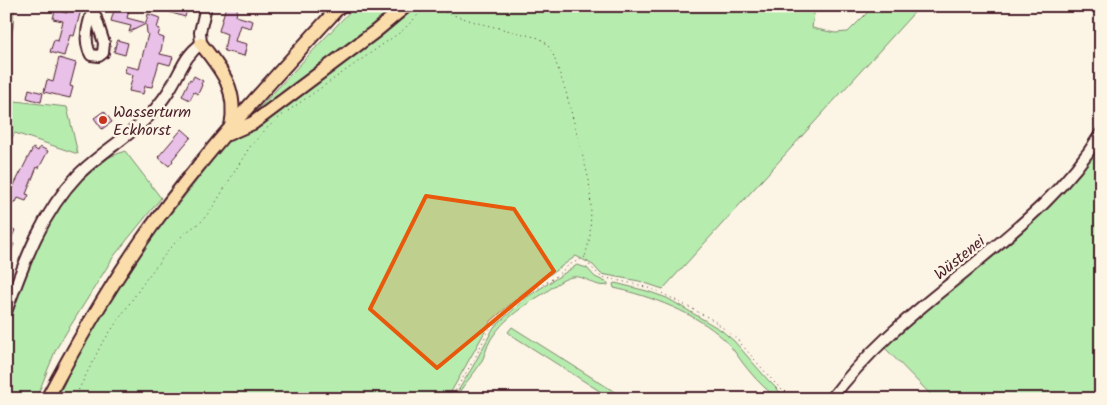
<svg xmlns="http://www.w3.org/2000/svg" width="1107" height="405" font-family="Kalam,sans-serif">
<style>
.green{fill:#b6edaf;stroke:#80866d}
.building{fill:#e9c0e8;stroke:#4a1f2b}
.lines{fill:none;stroke-linecap:round;stroke-linejoin:round}
.minor-casing{stroke:#4a1f2b;stroke-width:14}
.major-casing{stroke:#4a1f2b;stroke-width:16}
.path{stroke:#4a1f2b;stroke-width:1;stroke-dasharray:1 4;stroke-linecap:butt}
.minor{stroke:#fcf5e5;stroke-width:10}
.major{stroke:#fbddab;stroke-width:12}
.marked{fill:#e8590c;fill-opacity:0.2;stroke:#e8590c;stroke-width:4;stroke-linejoin:round}
.poi-dot{fill:#c8321e;stroke:#fcf5e5;stroke-width:2}
.labels{text-anchor:middle;stroke-width:5;stroke-linejoin:round;paint-order:stroke}
.poi-label{font-size:16px;fill:#4a1f2b;stroke:#fcf5e5;text-anchor:start}
.street-label{font-size:16px;fill:#4a1f2b;stroke:#fcf5e5}
</style>
<rect width="100%" height="100%" fill="#fcf5e5"/>
<filter id="ink" filterUnits="userSpaceOnUse"><feTurbulence type="fractalNoise" baseFrequency=".02" numOctaves="2"/><feDisplacementMap in="SourceGraphic" scale="10" xChannelSelector="R" yChannelSelector="G"/><feConvolveMatrix kernelMatrix="1 2 1 2 8 2 1 2 1" color-interpolation-filters="sRGB"/></filter>
<g filter="url(#ink)">
<g class="green">
<path d="M6,6H14L13,27L6,54Z"/>
<path d="M355,6H815L812,28L835,33L848,32L874,6H920L663,289L639,281L601,274L593,265L576,256L521,295L491,321L447,399H57L78,355L112,298L151,239L227,142Z"/>
<path d="M6,100L67,107L78,154L15,133L6,146Z"/>
<path d="M1101,129V399H935L881,344L1061,182Z"/>
<path d="M125,151L161,198L114,256L56,349L36,399H6V322L23,268L67,190L104,159Z"/>
<path d="M577,265L587,268L595,277L608,283V285C595,289 585,274 572,277C562,279 554,286 546,292C525,305 504,318 491,339C486,347 485,357 480,364C473,376 461,386 456,399H453L472,368L494,327L527,297Z"/>
<path d="M615,283L647,291L667,298L721,330L734,341L768,380L787,399H778C768,391 758,382 750,372C741,362 734,349 724,339C696,313 650,296 614,288L613,284Z"/>
<path d="M512,327L626,399H612L513,336L508,332Z"/>
</g>
<g class="building">
<path d="M69,6H82L74,36L70,35L64,56L50,52L54,40L58,41L63,21L53,19L55,10L67,13Z"/>
<path d="M157,6H188L185,17L156,8Z"/>
<path d="M226,6H238L236,16L253,21L251,28L240,25L235,41L247,44L244,56L224,51L227,34L219,31Z"/>
<path d="M115,7L129,11L127,18L146,23L148,14L160,18L157,28L160,29L158,36L164,38L160,54L173,57L170,65L159,62L152,87L145,86L143,94L129,91L133,75L125,72L126,66L139,69L148,34L147,33L146,24L129,32L131,26L111,21Z"/>
<path d="M117,40L128,43L125,55L114,52Z"/>
<path d="M59,58L76,63L70,86L73,87L70,98L44,92L47,80L53,82Z"/>
<path d="M194,76L203,81L201,84L202,85L198,94L194,92L190,100L182,96L190,79L192,80Z"/>
<path d="M29,89L43,93L41,102L27,98Z"/>
<path d="M104,111L112,122L102,129L94,118Z"/>
<path d="M182,129L191,137L172,160L173,161L169,166L158,157Z"/>
<path d="M40,147L48,151L39,168L37,167L26,194L29,195L26,201L18,198L16,202L14,201L6,219V202L9,195L33,148L38,151Z"/>
<path d="M6,227L15,230L10,242L14,244L7,263Z"/>
</g>
<g class="lines">
<g class="minor-casing">
<g id="minor">
<path d="M93,9L104,43L103,53L99,56L91,55C82,40 89,21 94,6"/>
<path d="M6,312C24,263 41,214 78,175C100,153 129,137 151,114C158,106 166,96 171,87C181,71 185,55 201,44L200,32L206,6"/>
<path d="M831,399C865,354 907,318 951,283C1006,237 1063,196 1101,133"/>
</g>
</g>
<g class="major-casing">
<g id="major">
<path d="M201,44C223,72 238,90 231,127"/>
<path d="M228,134L253,123L376,31L406,6"/>
<path d="M47,399C76,344 107,291 142,240C201,156 271,81 340,6"/>
</g>
</g>
<g class="path">
<path d="M432,6L435,9L478,23L539,38L547,44L553,54L566,92L589,180L591,206L590,237L585,257"/>
<path d="M288,111L402,31L427,6"/>
<path d="M74,399L101,345L147,278L170,248L185,233L202,221L213,207L249,148L267,128L285,113"/>
<path d="M450,399L475,358L488,331L494,323L524,297L555,277L569,265L585,257L590,266L601,277L639,285L660,292L713,320L736,338L773,381L791,399"/>
</g>
<use href="#minor" class="minor"/>
<use href="#major" class="major"/>
</g>
</g>
<path class="marked" d="M426,196L514,209L554,271L437,368L370,309Z"/>
<circle class="poi-dot" cx="103" cy="120" r="5"/>
<g class="labels">
<g class="poi-label">
<text x="113" y="117">Wasserturm<tspan x="113" dy="18">Eckhorst</tspan></text>
</g>
<g class="street-label">
<text transform="translate(959 257) rotate(-39)" y="6">Wüstenei</text>
</g>
</g>
<rect width="1107" height="405" fill="none" stroke="#fcf5e5" stroke-width="25"/>
<rect x="12" y="12" width="1082" height="380" fill="none" stroke="#4a1f2b" stroke-width="2" filter="url(#ink)"/>
</svg>
